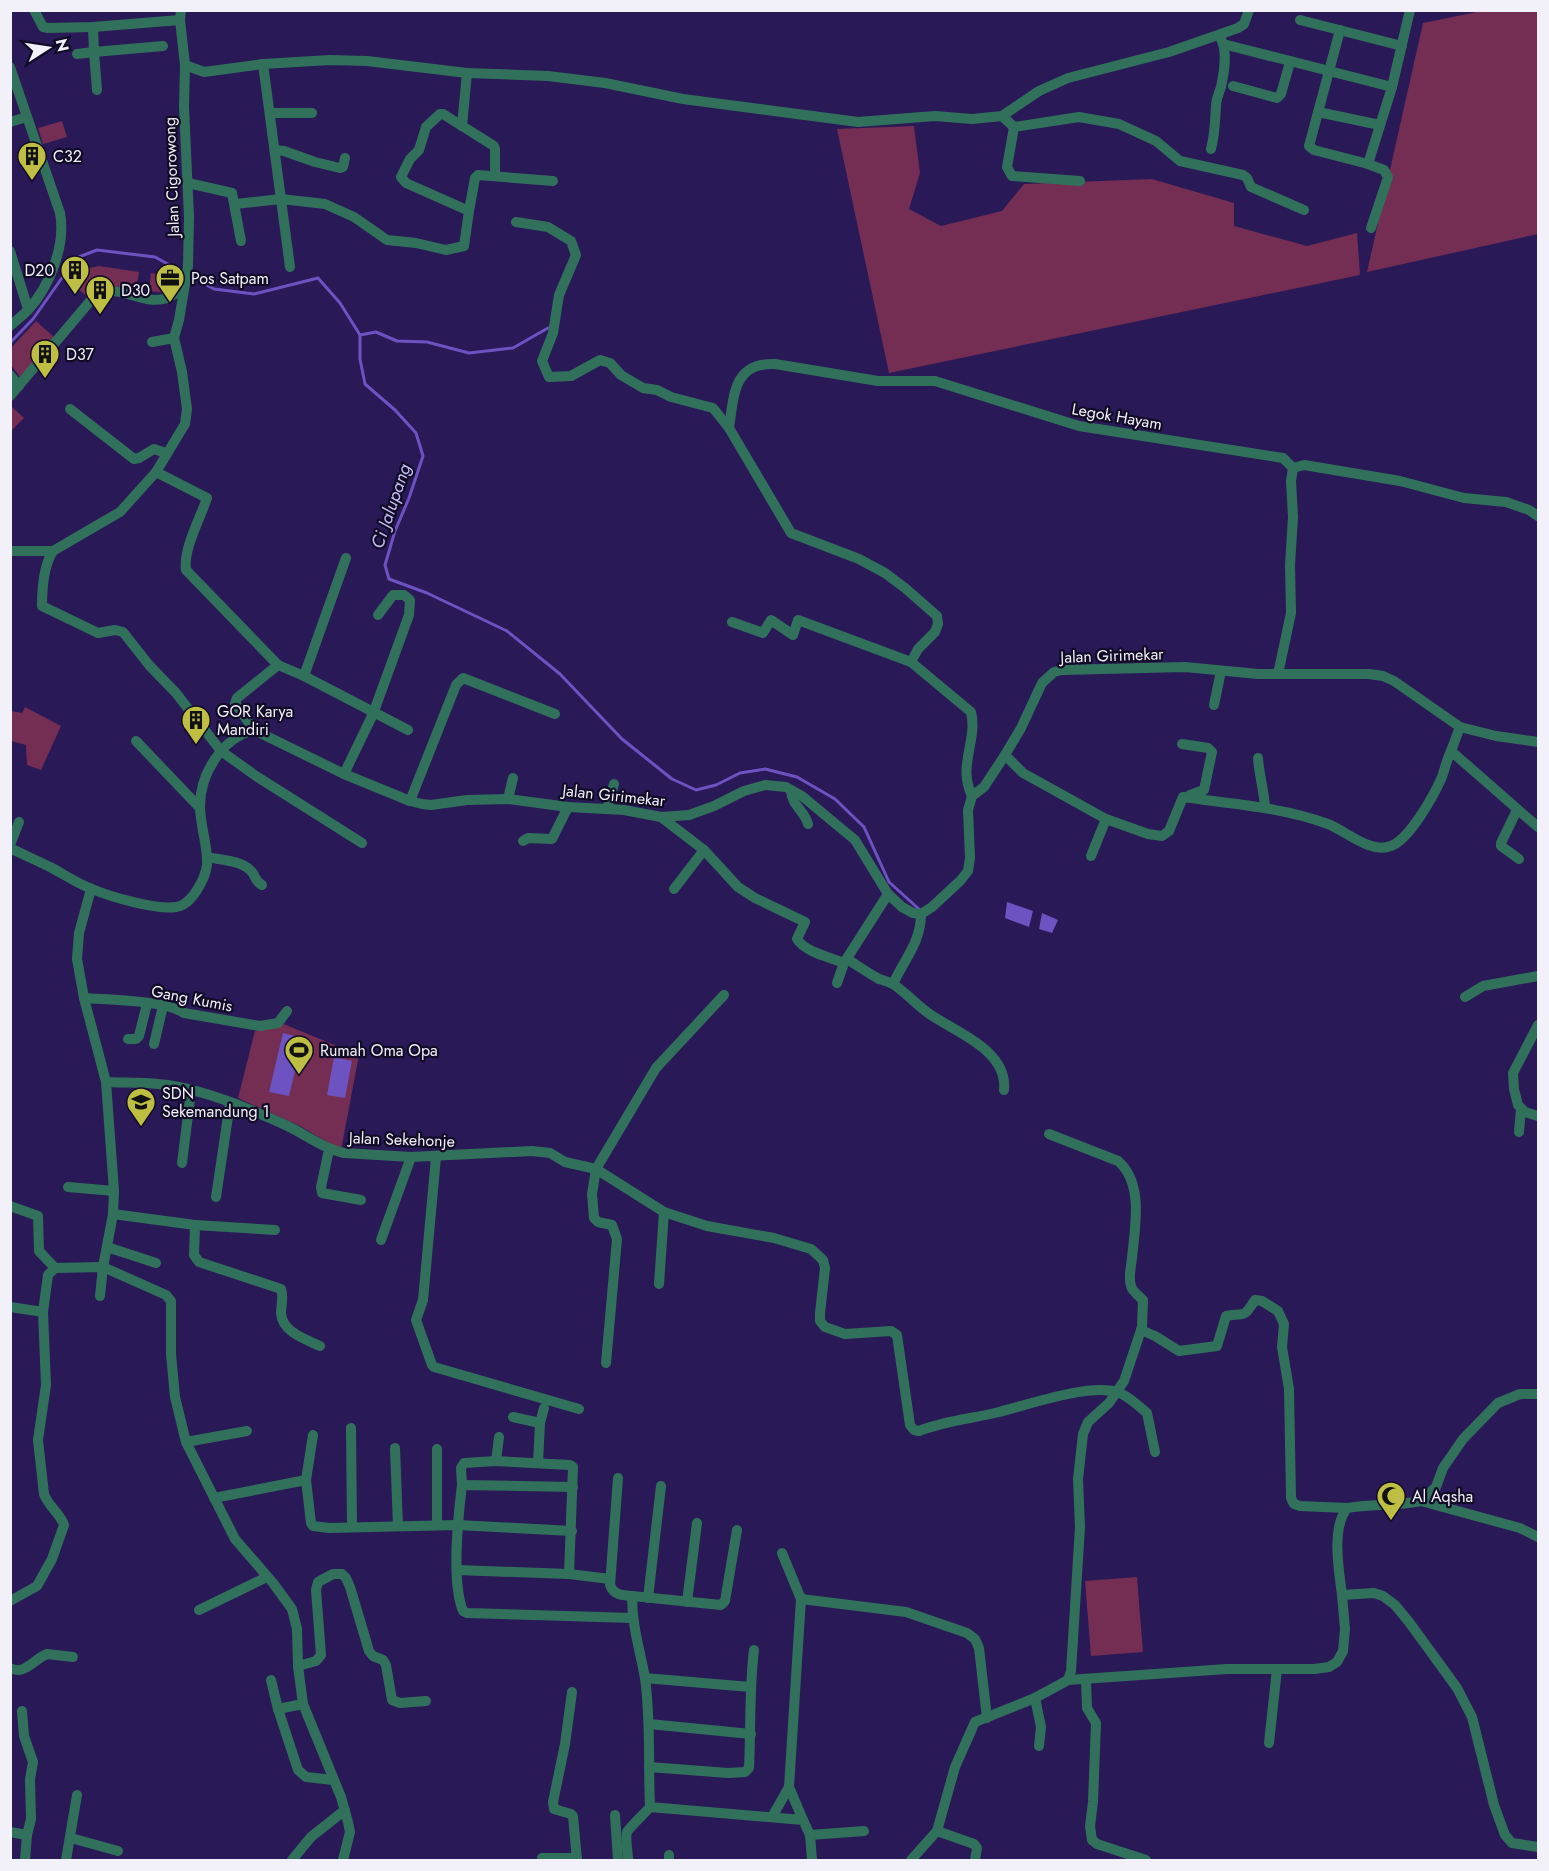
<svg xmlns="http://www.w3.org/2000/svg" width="1549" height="1871" font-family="Jost,sans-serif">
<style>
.green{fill:#742d53}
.water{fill:#6c53c1}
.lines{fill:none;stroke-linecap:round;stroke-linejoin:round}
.stream{stroke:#6c53c1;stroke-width:3}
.minor{stroke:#31715c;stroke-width:10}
.labels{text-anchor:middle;stroke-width:4.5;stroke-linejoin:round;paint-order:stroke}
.poi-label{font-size:16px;fill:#f2f1f9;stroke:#110b26;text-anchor:start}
.street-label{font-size:16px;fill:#f2f1f9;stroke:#110b26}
.water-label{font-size:18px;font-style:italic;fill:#c2bcf4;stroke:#110b26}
</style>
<rect width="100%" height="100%" fill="#291957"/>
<g class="green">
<path d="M1482,11H1538V234L1367,272L1423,23Z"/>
<path d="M62,121L67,137L43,144L38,128Z"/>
<path d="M914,126L920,173L909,209L941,226L1002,211L1024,184L1152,179L1234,203V226L1307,246L1357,233L1360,275L889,373L837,129Z"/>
<path d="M99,266L139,272L136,289L100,285L88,297L72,284L89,268Z"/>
<path d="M151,273L172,277L173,282L166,293L149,291Z"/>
<path d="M36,321L54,337L20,377L11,365V348Z"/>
<path d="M11,406L24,418L11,431L10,407Z"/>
<path d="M25,707L61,726L41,770L27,765L26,745L11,741V711L22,713Z"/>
<path d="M281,1023L359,1055L341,1150L300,1126L238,1098L255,1031Z"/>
<path d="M1137,1577L1143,1652L1091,1656L1085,1581Z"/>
</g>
<g class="water">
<path d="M1007,902L1033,911L1029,927L1005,918Z"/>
<path d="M1042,913L1058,920L1052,933L1039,929Z"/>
<path d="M283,1033L303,1038L289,1096L269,1092Z"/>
<path d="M334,1057L352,1061L345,1098L327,1095Z"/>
</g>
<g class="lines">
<g class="stream">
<path d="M360,335L376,332L397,341L427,342L469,353L513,348L548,328"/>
<path d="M10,343L33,319L76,258L97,250L155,257L214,289L254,294L318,278L340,303L360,335V359L365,384L395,410L416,433L423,456L409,498L395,531L385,565L389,579L427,593L507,631L560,674L622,739L672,779L696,790L716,785L740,773L765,769L797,777L835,799L864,827L889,882L920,910"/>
</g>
<g class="minor">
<path d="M34,10L43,27L48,28L93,27L180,20"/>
<path d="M181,10L180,20L185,65L204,72L263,64L330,60L367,61L467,73L548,76L605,83L683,99L858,122L935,116L972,119L1002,116L1039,91L1068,78L1169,52L1238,28L1244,24L1249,10"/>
<path d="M1300,20L1402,46"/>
<path d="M93,27L94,52L163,46"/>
<path d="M1340,30L1309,146L1314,150L1368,164L1384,170L1388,177L1371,228"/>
<path d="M1223,44L1392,87"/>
<path d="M77,54L94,52L97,90"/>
<path d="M263,64L290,267"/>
<path d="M185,65L184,107L189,217L188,266L179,320L174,338L182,372L187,409L185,424L156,472L207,498C200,519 183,549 186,570L278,665L304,676L408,730"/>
<path d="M10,67L60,213C66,245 50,286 28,310C22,316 16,321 10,326"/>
<path d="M1233,86L1277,98L1281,94L1290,62"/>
<path d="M1318,112L1380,125"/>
<path d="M270,113H312"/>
<path d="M1002,116L1014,127L1079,117L1119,124L1156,141L1180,161L1243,175L1247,178L1251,187L1304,210"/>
<path d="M10,122L27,117"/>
<path d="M462,126L467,73"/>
<path d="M1014,127L1007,167L1012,176L1080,181"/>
<path d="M1211,149C1215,134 1215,121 1216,106C1216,99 1219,93 1221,87C1224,73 1228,52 1221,39"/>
<path d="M275,150L284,151L315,162L340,168L343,167L345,158"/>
<path d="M1368,164L1392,87L1410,10"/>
<path d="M495,176V149L494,146L443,114H440L426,127L419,150L410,159L401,177L406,183L469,211L475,178L478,175L553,181"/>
<path d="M188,183L232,193L241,241"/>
<path d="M235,204L281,199L325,204L354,217L387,240L416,243L446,250L464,246L469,211"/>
<path d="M516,222L548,227L571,241L576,255L559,295L553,333L542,361L549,377L571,376L600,360L610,363L621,375L643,388L657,390L671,397L713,408L729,428L791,533L859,559L885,573L905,588L937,616L938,624L935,632L918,649L911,662L971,712C978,741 957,765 972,796"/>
<path d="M10,251L28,309"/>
<path d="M152,342L174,338"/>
<path d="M10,375L19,386"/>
<path d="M10,396L97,293C120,285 142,304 163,299C170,298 177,293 183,288"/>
<path d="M70,409L134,459L139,458L154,449L166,453"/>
<path d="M729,428C734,396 733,362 775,364L878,381H935L1079,426L1283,458L1293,468"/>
<path d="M1293,468L1304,465L1400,481L1464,498L1506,502L1529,510L1538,516"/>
<path d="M156,472L120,512L53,551C44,565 42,589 42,606L98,633L115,630L123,632L149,665L176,693L221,751L256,776L362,843"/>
<path d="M10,551H53"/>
<path d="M732,622L763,633L771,620L793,635L798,620L911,662"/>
<path d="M1278,674L1291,613L1290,565L1293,517L1291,481L1293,468"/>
<path d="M304,676L346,558"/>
<path d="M1214,705L1221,671"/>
<path d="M1460,727L1451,751L1538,827"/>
<path d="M254,730L235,703L237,698L278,665"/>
<path d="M136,741L200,808"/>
<path d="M1182,744L1208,748L1212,752L1204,790L1190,795"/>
<path d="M1005,755L1023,773L1106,819"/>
<path d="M1258,758C1259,775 1264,790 1265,807"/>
<path d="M344,774L373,714L409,615L410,600L404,595H393L378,615"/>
<path d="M791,790C791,805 805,811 808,824"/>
<path d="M508,799L513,778"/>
<path d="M410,801L456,685L463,678L555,714"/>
<path d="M607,809L614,784"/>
<path d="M1517,810L1501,843V846L1519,859"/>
<path d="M661,817L704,850L738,887L755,898L805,922L797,939C805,952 830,957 844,963"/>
<path d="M523,841L528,838L552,839L568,807"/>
<path d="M10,845L19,822"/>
<path d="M10,848C24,855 38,861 52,868C65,875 78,884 92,889C111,897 156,910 176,907C192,905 205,879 207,865C208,845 200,826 200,806C200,774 222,738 254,730L344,774L410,801L422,804L431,805L467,800L508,799L568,807L624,810L661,817L689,815L714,806L744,791L765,785L786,787L802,796L855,840L888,894L902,907L913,913L921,914L932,907L960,881L968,871L970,858L968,810L972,796L984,787L1005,755L1021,728L1042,683L1054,672L1062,670L1185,667L1258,674H1369L1383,676L1394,681L1460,727L1496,736L1538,742"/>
<path d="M1091,856L1106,819L1148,834L1162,836L1169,831L1183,797C1232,804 1281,807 1328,824C1346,831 1370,854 1391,846C1410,839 1434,795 1442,777C1445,768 1447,759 1451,751"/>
<path d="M207,857C220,860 240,860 250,870C256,875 254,881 262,885"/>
<path d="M91,889L79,933L77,959L84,998L106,1082L114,1191L113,1214L103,1267L100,1296"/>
<path d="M674,889L704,850"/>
<path d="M847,959C858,966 868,973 879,979C885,981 891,982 896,986C908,995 920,1008 931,1015C958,1033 1008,1051 1004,1090"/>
<path d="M837,983L844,963L888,894"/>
<path d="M893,984C904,960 921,942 921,914"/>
<path d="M1465,997L1483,986L1538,976"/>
<path d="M84,998C109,1000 164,1000 184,1013L260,1026L278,1023L287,1011"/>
<path d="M1538,1025L1513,1073L1514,1089L1518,1105L1525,1112L1538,1116"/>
<path d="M128,1039H136L139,1036L147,1004"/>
<path d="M154,1044L163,1006"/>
<path d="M106,1082C123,1083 141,1082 158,1084C196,1087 246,1107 281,1123C303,1132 321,1148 344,1153L411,1157L532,1151L550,1153L565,1162L596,1169L664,1212L707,1226L774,1238L811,1249L823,1260L825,1268L820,1313V1321L825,1327L845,1334L891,1331L897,1335L910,1425L914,1430L919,1431C944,1421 969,1419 995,1413C1024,1406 1089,1383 1117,1392C1127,1395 1139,1406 1147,1413L1155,1452"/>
<path d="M1519,1132L1521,1109"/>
<path d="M1049,1134L1118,1161C1144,1183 1135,1227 1132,1258C1131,1268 1128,1277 1131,1286C1132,1291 1139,1296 1143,1300L1142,1327L1124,1381L1109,1403L1088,1422L1083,1434L1078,1479L1080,1527L1071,1671L1068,1680"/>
<path d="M329,1150L321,1187L322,1193L361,1200"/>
<path d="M436,1157L423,1300L416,1320L432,1365L434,1367L579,1409"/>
<path d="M182,1163L191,1091"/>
<path d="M68,1187L114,1191"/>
<path d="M216,1197L230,1103"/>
<path d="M10,1206L38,1216L39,1251L55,1268"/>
<path d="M113,1214L195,1225L194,1255L199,1262L281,1289C284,1297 281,1305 281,1313C282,1332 305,1339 320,1346"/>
<path d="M195,1225L275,1230"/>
<path d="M381,1240L411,1157"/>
<path d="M107,1247L156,1263"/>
<path d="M659,1284L664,1212"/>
<path d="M10,1307L43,1312L48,1275L55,1268L103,1267L166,1295L171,1301V1354L175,1397L186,1442L235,1539L273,1583L292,1609L297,1629L298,1666L303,1704L341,1797L348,1822L350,1832L343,1860"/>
<path d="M1141,1330L1155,1336L1179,1351L1217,1346L1226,1316C1246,1312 1242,1320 1255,1300L1262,1301L1278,1311L1284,1324L1282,1347L1289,1389L1291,1498L1294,1504L1300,1506L1347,1508"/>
<path d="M606,1363L617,1239L612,1225L598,1222L594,1218L592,1194L596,1169L656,1068L724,995"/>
<path d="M513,1417L540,1423"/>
<path d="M351,1428L352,1527"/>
<path d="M313,1435L306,1480L311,1523L313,1526L329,1528L458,1525L572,1531"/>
<path d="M186,1442L247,1431"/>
<path d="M395,1448L398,1526"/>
<path d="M437,1449V1525"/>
<path d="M496,1461L499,1437"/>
<path d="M538,1463L540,1423L544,1408"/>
<path d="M618,1478L610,1585C614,1596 623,1595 632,1596"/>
<path d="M462,1485L461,1468L464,1463L496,1461L570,1465L573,1467L569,1574"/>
<path d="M573,1487L462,1485C458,1518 451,1581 463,1611L467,1613L632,1618"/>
<path d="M214,1498L306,1480"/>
<path d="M1421,1501L1436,1487L1443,1468L1463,1439L1498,1403L1520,1394H1538"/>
<path d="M737,1530L725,1601L721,1605L632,1596C632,1626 640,1650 645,1678C651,1721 648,1764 650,1807L803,1820L810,1835L812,1860"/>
<path d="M782,1553L801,1599"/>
<path d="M457,1570L569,1574L610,1579"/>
<path d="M1342,1595C1339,1570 1331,1529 1347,1508C1372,1504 1397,1506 1421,1501L1520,1528L1538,1537"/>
<path d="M648,1598L661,1486"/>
<path d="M10,1601L37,1586L52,1559L64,1525C60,1513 48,1506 44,1494L38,1440L46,1385L43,1312"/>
<path d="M687,1602L697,1523"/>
<path d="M199,1610L267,1577"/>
<path d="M298,1666L316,1661L321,1655L316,1590L318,1582L333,1574H342L346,1578L350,1587L369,1651L373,1656L383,1660L386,1665L392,1700L400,1703L426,1701"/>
<path d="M10,1668C24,1676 34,1659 47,1654L73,1657"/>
<path d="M645,1678L750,1687"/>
<path d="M271,1680L278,1709L298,1770L306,1777L333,1780"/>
<path d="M1086,1680L1087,1708L1096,1723L1093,1802L1090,1826L1092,1840L1097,1844L1146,1860"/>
<path d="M572,1692L565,1744L553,1802L554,1809L571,1814L573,1816L577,1860"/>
<path d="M1035,1698L1041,1727L1039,1746"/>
<path d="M278,1709L303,1704"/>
<path d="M22,1711L24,1736L33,1762L30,1779L31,1819L27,1835"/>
<path d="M649,1724L751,1734"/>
<path d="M1269,1743L1277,1669"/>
<path d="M649,1767L728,1773L745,1772L749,1768C751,1728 749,1690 754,1650"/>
<path d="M789,1787L801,1599L906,1612L967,1633L975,1639L979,1648L987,1718"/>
<path d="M615,1815L618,1860"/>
<path d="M772,1817L789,1787L803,1820"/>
<path d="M937,1831L974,1844L977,1848L975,1860"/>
<path d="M10,1832L27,1835L25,1860"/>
<path d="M810,1835L864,1831"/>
<path d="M71,1838L118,1851"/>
<path d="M542,1858H577"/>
<path d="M66,1860L77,1795"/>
<path d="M292,1860L311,1837L345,1810"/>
<path d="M628,1860C628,1852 625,1839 627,1832C629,1828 646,1812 650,1807"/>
<path d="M669,1860V1855"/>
<path d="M911,1860L937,1831L955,1767L975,1722L1035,1698L1068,1680L1227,1669H1314L1329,1667L1337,1662L1343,1651L1345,1629L1342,1595L1374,1593L1383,1596L1395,1605L1409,1622L1457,1688L1472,1717L1494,1805L1505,1835L1512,1843L1538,1847"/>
</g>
</g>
<defs>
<g id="building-pin" transform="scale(1.5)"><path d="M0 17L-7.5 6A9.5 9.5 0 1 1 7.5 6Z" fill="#bebf42" stroke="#110b26"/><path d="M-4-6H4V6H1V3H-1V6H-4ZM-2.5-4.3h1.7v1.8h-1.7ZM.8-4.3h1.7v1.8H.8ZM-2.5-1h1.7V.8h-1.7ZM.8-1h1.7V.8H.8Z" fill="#111"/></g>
<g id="office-pin" transform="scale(1.5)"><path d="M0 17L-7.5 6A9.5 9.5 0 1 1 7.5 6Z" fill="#bebf42" stroke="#110b26"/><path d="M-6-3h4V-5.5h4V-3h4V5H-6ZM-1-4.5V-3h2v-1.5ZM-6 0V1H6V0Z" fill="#111"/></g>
<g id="stadium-pin" transform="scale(1.5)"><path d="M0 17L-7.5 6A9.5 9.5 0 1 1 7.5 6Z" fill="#bebf42" stroke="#110b26"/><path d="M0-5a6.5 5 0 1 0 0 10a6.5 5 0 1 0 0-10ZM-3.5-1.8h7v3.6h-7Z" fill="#111"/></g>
<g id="school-pin" transform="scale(1.5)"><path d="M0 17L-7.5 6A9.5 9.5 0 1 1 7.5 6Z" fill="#bebf42" stroke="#110b26"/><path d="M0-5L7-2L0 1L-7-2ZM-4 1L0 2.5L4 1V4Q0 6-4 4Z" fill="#111"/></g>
<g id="mosque-pin" transform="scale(1.5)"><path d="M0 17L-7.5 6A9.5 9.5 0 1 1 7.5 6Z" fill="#bebf42" stroke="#110b26"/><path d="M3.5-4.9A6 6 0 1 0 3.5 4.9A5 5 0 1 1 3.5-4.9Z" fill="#111"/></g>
</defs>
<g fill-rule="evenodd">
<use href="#building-pin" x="32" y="156"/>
<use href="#building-pin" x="75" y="270"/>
<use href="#office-pin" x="170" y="278"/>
<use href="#building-pin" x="100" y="290"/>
<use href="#building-pin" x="45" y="354"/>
<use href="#building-pin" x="196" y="720"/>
<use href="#stadium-pin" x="299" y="1050"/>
<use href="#school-pin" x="141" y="1102"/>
<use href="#mosque-pin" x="1391" y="1496"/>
</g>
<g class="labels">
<g class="poi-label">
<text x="53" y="162">C32</text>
<text x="54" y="276" text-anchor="end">D20</text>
<text x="191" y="284">Pos Satpam</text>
<text x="121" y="296">D30</text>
<text x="66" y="360">D37</text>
<text x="217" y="717">GOR Karya<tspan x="217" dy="18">Mandiri</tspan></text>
<text x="320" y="1056">Rumah Oma Opa</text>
<text x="162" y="1099">SDN<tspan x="162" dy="18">Sekemandung 1</tspan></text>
<text x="1412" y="1502">Al Aqsha</text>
</g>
<g class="street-label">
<text transform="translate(171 177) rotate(-92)" y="6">Jalan Cigorowong</text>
<text transform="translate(1117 416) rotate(10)" y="6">Legok Hayam</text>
<text transform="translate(1112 655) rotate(-2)" y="6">Jalan Girimekar</text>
<text transform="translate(614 795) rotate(6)" y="6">Jalan Girimekar</text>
<text transform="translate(192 998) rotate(11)" y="6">Gang Kumis</text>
<text transform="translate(402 1139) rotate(2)" y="6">Jalan Sekehonje</text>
</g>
<g class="water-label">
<text transform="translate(391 506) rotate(-71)" y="6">Ci Jalupang</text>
</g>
</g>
<rect width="1549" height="1871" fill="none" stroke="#f2f1f9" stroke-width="24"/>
<g transform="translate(48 48) rotate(78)" stroke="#110b26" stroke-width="4.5" paint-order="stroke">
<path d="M0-4.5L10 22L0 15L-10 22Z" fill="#f2f1f9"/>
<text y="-9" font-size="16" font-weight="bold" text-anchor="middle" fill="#f2f1f9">N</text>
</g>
</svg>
